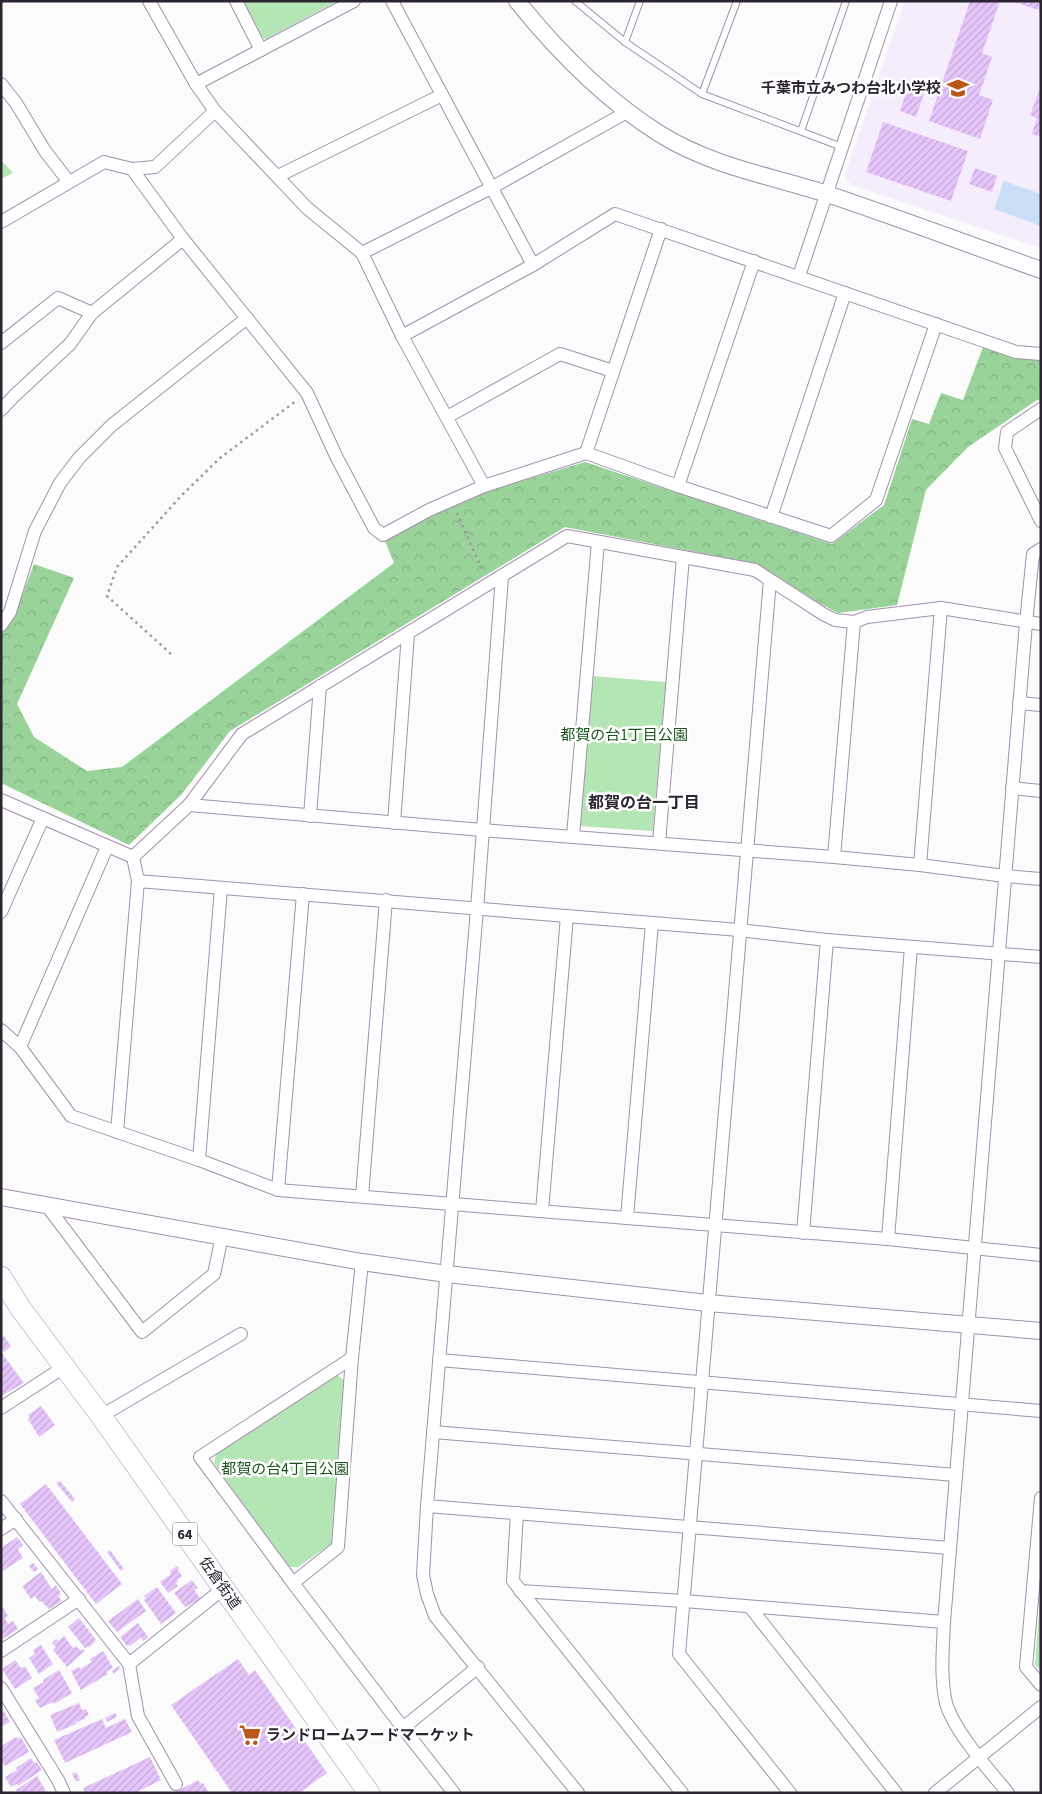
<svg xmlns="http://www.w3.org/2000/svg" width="1042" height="1794" font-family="'Source Sans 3','Noto Sans JP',sans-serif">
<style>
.built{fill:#f5ecfc}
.green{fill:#b4e5b4}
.forest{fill:url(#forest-crowns)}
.water{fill:#c9dff6}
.building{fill:url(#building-hatch)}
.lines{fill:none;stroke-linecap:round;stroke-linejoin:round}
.service-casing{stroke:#a290ae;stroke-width:8}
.minor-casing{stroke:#a290ae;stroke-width:14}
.tertiary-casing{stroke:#a290ae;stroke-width:18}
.primary-casing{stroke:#a290ae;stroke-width:22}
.path{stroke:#9f9ca1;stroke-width:2.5;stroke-dasharray:2.5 4;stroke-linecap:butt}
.service{stroke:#fff;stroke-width:6}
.minor{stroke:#fff;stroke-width:12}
.tertiary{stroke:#fff;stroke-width:16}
.primary{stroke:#fff;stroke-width:21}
.labels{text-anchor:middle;stroke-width:5;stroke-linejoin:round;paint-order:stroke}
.shield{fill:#fff;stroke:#6b666f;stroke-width:1}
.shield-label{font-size:14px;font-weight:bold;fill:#2c2531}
.poi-label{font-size:15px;font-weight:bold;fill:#2c2531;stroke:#fff;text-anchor:end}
.park-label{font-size:15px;fill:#19541e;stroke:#fff}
.street-label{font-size:15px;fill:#2c2531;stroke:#fff}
.neighbourhood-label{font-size:16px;font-weight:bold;fill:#2c2531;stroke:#fff}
</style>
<defs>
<pattern id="forest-crowns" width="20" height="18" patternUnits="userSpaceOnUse" patternTransform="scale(1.25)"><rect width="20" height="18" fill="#99d399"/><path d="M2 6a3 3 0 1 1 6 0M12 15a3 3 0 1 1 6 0" fill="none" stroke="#84b584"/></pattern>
<pattern id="building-hatch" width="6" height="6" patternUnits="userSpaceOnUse" patternTransform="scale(1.25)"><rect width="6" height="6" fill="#e6c5fa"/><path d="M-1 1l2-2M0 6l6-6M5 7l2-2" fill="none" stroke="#c5a9d7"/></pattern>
</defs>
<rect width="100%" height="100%" fill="#fbfbfb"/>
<path class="built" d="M905,1H1041V248L850,184L845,174Z"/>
<g class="green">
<path d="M240,1H338L266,39L258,36Z"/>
<path d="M1,160L13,173L1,179Z"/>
<path d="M592,676L666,682L653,831L580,826Z"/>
<path d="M335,1373L345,1381L331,1544L298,1567H288L214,1463L217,1451Z"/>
<path d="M1041,1586V1671L1035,1664Z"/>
</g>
<path class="forest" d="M983,347L1015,358L1041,361V401L1037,400L968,447L926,490L897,605L838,613L819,603L758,564L565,527L230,731L181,795L129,845L1,783V634L14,617L34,564L74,578L17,704L34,737L87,771L122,767L394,563L385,541L430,516L485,492L585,462L832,544L884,505L912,419L929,424L941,393L963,400Z"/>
<path class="water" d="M1004,181L1041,194V226L994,209Z"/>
<g class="building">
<path d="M970,1H1000L982,53L992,57L979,95L993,100L980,139L929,121Z"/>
<path d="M1015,1H1041V11L1015,2Z"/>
<path d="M1041,86V137L1032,134L1037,118L1030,115Z"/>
<path d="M908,87L924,93L916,117L900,111Z"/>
<path d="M883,122L968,151L951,201L866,172Z"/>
<path d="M975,168L997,176L992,192L969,184Z"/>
<path d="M3,1335L11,1346L4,1352L1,1348V1337Z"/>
<path d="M1,1352L24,1383L1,1396Z"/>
<path d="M41,1406L55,1425L39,1437L28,1419L30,1418L28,1415Z"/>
<path d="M60,1481L75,1499L72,1502L56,1483Z"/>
<path d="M46,1484L122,1584L96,1604L20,1504Z"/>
<path d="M17,1537L23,1545L18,1549L23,1558L1,1572V1548Z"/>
<path d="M110,1550L124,1569L121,1571L107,1552Z"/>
<path d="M33,1563L38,1569L34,1572L29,1566Z"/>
<path d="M177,1566L179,1568L177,1569L182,1576L177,1580L178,1582L176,1583L178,1586L168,1593L160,1582L171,1574L170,1571Z"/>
<path d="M41,1572L52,1589L56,1585L61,1594L58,1596L62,1601L49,1609L41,1601L39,1602L35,1596L31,1599L22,1586Z"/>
<path d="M192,1580L198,1588L194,1590L201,1599L185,1607L174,1593Z"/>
<path d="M157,1587L176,1613L161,1624L144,1600L146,1598L144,1596Z"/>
<path d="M138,1599L146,1611L117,1632L108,1621Z"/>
<path d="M1,1604L8,1616L5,1618L8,1624L13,1621L18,1629L1,1640Z"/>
<path d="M79,1618L96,1640L89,1648L88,1646L85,1648L68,1627Z"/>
<path d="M138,1623L148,1637L143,1641L141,1637L130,1646L129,1645L127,1646L120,1637Z"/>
<path d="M64,1636L73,1648L76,1646L81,1651L83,1649L85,1651L67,1667L53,1650L56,1647L52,1643L56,1639L58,1641Z"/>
<path d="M41,1645L53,1664L39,1674L29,1658L35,1654L33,1650Z"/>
<path d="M103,1651L113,1668L106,1672L108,1674L81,1690L71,1671L79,1667L80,1669L92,1662L90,1659Z"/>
<path d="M238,1659L249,1675L255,1670L327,1773L299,1793H232L171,1705Z"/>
<path d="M15,1660L21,1668L25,1666L32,1678L15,1689L2,1669Z"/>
<path d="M119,1666L120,1669L114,1674L112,1671Z"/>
<path d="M59,1670L72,1693L54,1704L53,1702L40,1708L35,1700L39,1698L33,1688L44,1682L43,1680Z"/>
<path d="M79,1703L82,1710L86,1709L89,1715L85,1717L86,1718L75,1723L76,1724L57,1732L50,1715Z"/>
<path d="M1,1707L10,1722L1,1727Z"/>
<path d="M115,1713L117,1717L107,1722L105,1718Z"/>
<path d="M102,1719L106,1728L125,1719L132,1732L65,1763L54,1740Z"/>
<path d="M16,1737L18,1739L21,1737L29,1752L5,1766L3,1763L1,1765V1746Z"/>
<path d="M150,1757L161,1780L135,1793H85L83,1788Z"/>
<path d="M31,1758L34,1763L37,1762L42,1770L18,1786L17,1784L11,1787L5,1777L17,1770L16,1768Z"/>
<path d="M76,1772L80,1780L76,1782L72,1774Z"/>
<path d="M37,1776L46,1791L43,1793H18L16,1790Z"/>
<path d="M198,1780L201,1784L203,1783L209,1793H174Z"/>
</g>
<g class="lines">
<g class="service-casing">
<g id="service">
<path d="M575,1L625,42L702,94L842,147"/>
<path d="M625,42L640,1"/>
<path d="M702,94L737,1"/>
<path d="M801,131L846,1"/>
</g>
</g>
<g class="minor-casing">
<g id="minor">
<path d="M149,1L196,84L215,111L155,167L132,169L183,239L307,393L337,458L374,528L383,535L429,510L484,486L586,453L678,486L831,536L876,500L936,324"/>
<path d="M236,1L261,50"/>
<path d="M392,1L533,265"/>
<path d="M1,84L16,103L45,151L69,182"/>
<path d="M196,84L354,1"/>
<path d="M215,111L307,208L362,253L402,336L484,486"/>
<path d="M278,176L442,95"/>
<path d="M1,222L104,162L132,169"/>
<path d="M362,253L491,188L627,112"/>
<path d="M799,276L891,1"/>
<path d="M402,336L533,265L615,214L1016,352L1041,354"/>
<path d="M1,343L58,298L92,313"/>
<path d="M1041,409L1007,432L1005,448L1041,521"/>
<path d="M1,410L14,396L70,344L92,313L183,239"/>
<path d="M447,417L560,354L613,371"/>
<path d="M586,453L661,229"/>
<path d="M678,486L754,261"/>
<path d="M771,517L845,293"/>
<path d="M502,577L477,909L427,1506L423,1575L427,1594L435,1616L578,1793"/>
<path d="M770,580L679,1654L790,1793"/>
<path d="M1,625L10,612L35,531L60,483L79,458L112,425L247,318"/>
<path d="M1019,703L1041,705"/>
<path d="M1012,788L1041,791"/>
<path d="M1,800L133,857"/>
<path d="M189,805L482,830L834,857L920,865L1005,876L1041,879"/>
<path d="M310,816L320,686"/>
<path d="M394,823L408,634"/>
<path d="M573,836L598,542"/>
<path d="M659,843L683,557"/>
<path d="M834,857L854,622"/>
<path d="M920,865L941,608"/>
<path d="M138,881L739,930L827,940L1041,957"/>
<path d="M1,912L43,818"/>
<path d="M1,1030L20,1047L71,1116L199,1160L278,1190L888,1239L1041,1255"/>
<path d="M20,1047L107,847"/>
<path d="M117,1132L138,881L133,857L189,805L242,734L567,536L755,570L823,614L835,620L854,622L867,617L941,608L1041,624"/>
<path d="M199,1160L221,888"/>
<path d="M278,1190L303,894"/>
<path d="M362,1196L386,900"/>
<path d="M47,1206L142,1332L214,1274L222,1236"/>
<path d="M542,1211L567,916"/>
<path d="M627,1218L652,923"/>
<path d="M803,1233L827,940"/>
<path d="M888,1239L911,947"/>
<path d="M362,1262L352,1358L338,1547L293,1583L403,1728L454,1793"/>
<path d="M439,1360L1041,1411"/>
<path d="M1,1408L64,1367"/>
<path d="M101,1416L241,1334"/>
<path d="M433,1432L956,1475"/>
<path d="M1041,1498L1026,1667L1041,1685"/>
<path d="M1,1501L129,1664"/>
<path d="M427,1506L950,1548"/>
<path d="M517,1513L513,1581L682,1793"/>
<path d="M1,1529L16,1519"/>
<path d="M293,1583L200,1457L352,1358"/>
<path d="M520,1591L684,1601L944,1622"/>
<path d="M750,1607L896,1793"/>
<path d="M1,1651L79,1599"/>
<path d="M1,1688L58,1780L64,1793"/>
<path d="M403,1728L478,1667"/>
<path d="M176,1784L138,1716L129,1664L224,1588"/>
<path d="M935,1793L1041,1707"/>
<path d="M1008,1793C989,1770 954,1731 946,1703C940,1677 943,1648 944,1622L1026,623L1033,554L1041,549"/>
</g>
</g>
<g class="tertiary-casing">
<g id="tertiary">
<path d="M517,1C558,52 604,99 660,134C711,166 771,176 827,194C899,218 970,245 1041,270"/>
<path d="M1,1197L362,1262L447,1274L708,1303L1041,1331"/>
</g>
</g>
<g class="primary-casing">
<path id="primary" d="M1,1277L21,1309L101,1416L369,1793"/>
</g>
<g class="path">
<path d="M457,513L483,572"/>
<path d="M171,654L107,596L117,567L182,495L220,458L296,401"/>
</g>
<use href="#service" class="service"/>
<use href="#minor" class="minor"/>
<use href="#tertiary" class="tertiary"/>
<use href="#primary" class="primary"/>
</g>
<defs>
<g id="school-bare" transform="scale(1.725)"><path d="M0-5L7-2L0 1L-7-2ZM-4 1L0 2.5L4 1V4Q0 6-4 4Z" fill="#b85716" stroke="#fff" stroke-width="2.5" paint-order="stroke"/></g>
<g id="supermarket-bare" transform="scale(1.725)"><path d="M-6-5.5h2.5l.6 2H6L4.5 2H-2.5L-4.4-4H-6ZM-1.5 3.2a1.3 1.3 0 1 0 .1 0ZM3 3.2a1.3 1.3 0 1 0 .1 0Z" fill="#b85716" stroke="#fff" stroke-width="2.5" paint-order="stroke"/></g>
</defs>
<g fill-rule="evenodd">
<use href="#school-bare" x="958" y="88"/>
<use href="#supermarket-bare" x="250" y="1735"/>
</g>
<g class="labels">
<rect class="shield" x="172.5" y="1522.5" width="25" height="23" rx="4"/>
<g class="shield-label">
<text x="185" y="1539">64</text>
</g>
<g class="poi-label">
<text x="941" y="93">千葉市立みつわ台北小学校</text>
<text x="266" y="1740" text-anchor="start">ランドロームフードマーケット</text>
</g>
<g class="park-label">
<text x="624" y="740">都賀の台1丁目公園</text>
<text x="285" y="1474">都賀の台4丁目公園</text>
</g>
<g class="street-label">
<text transform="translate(220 1583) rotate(55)" y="5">佐倉街道</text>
</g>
<g class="neighbourhood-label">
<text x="644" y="808">都賀の台一丁目</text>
</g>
</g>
<rect width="1042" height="1794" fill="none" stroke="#2c2531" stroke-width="5"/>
</svg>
